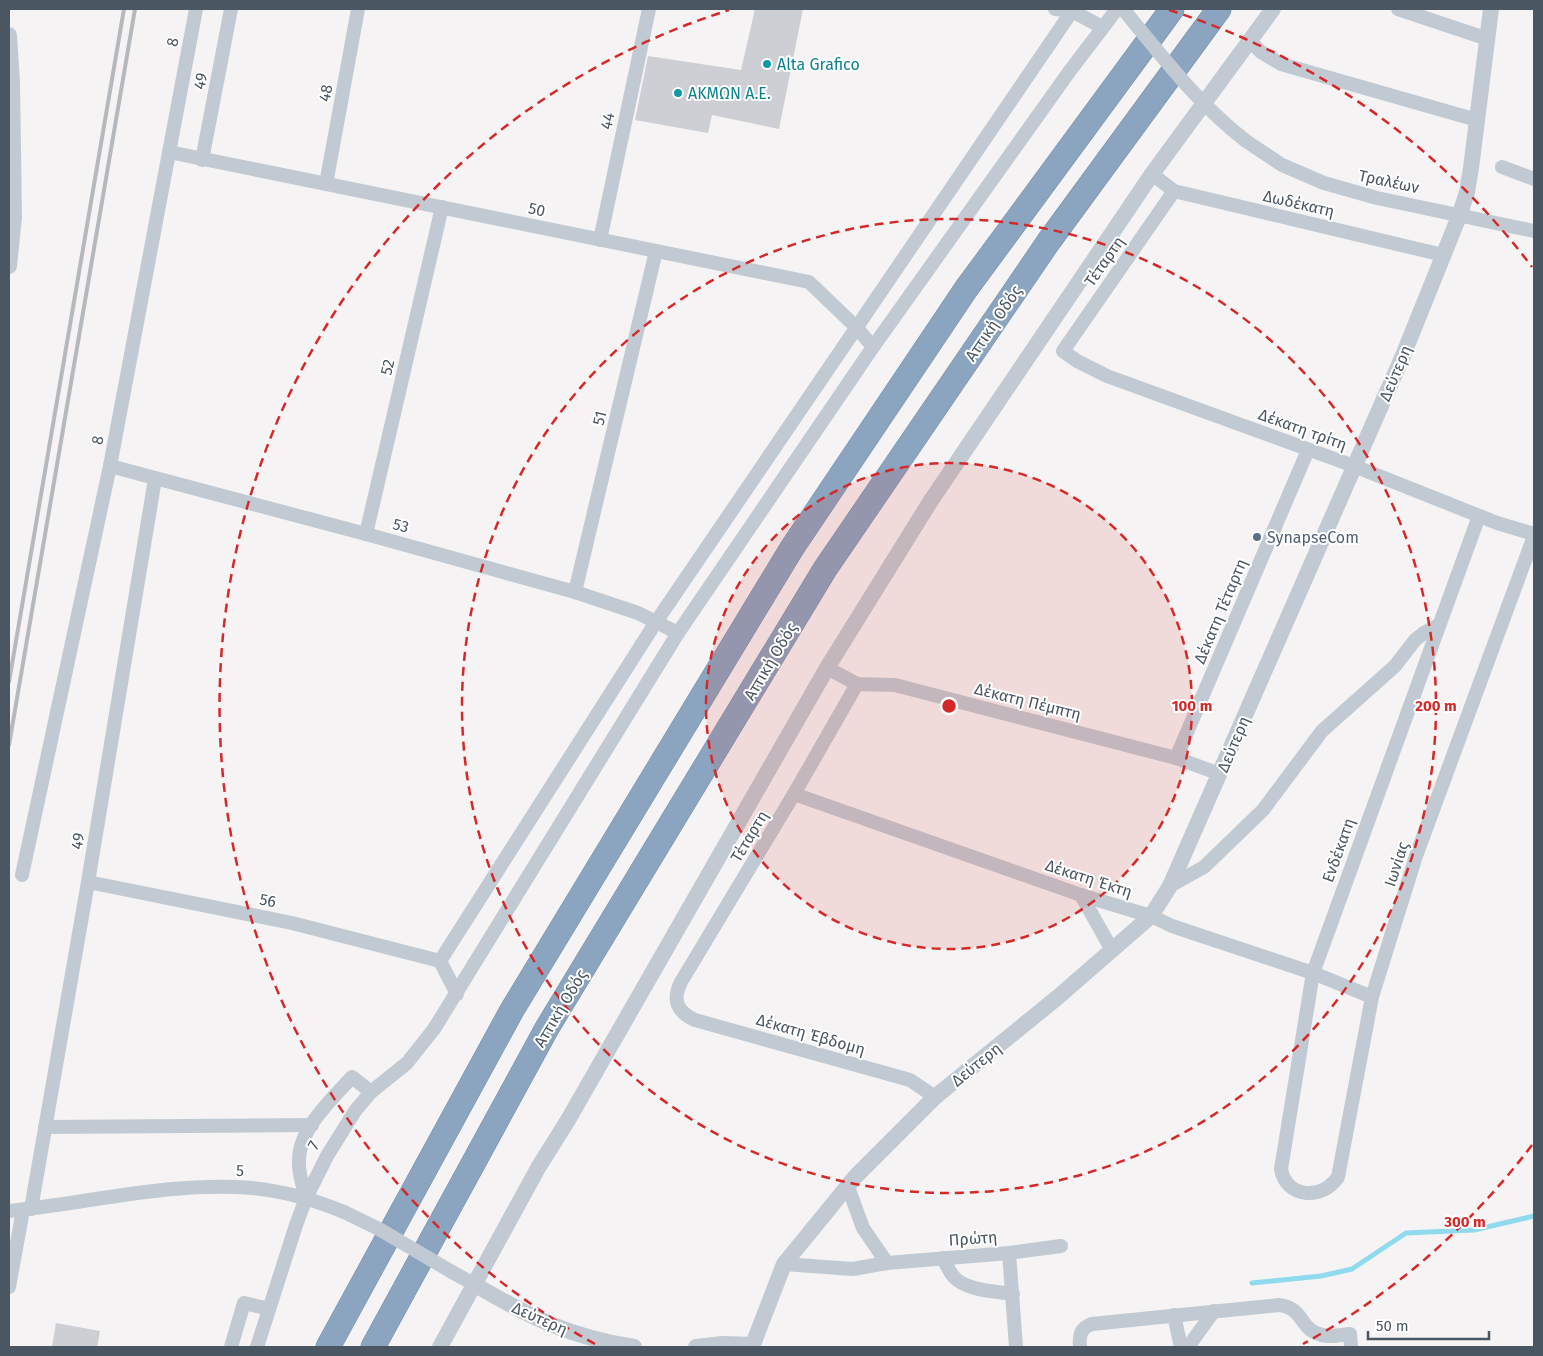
<svg xmlns="http://www.w3.org/2000/svg" width="1543" height="1356" font-family="'Fira Sans',sans-serif">
<style>
.lines{fill:none;stroke-linecap:round;stroke-linejoin:round}
.stream{stroke:#90daee;stroke-width:5}
.building{fill:#cdcfd5}
.motorway-casing{stroke:#7690ad;stroke-width:25}
.minor{stroke:#c1cad2;stroke-width:14}
.tertiary{stroke:#c1cad2;stroke-width:16}
.motorway{stroke:#8ba5c1;stroke-width:24}
.rail{stroke:#b5b8bd;stroke-width:4}
.minor-bridge{stroke:#c1cad2;stroke-width:14}
.ring{fill:none;stroke:#d62828;stroke-width:2.5;stroke-dasharray:9 6}
.culture-dot{fill:#0f9aa8;stroke:#fff;stroke-width:2}
.service-dot{fill:#5c6f8a;stroke:#fff;stroke-width:2}
.labels{text-anchor:middle;stroke-width:4;stroke-linejoin:round;paint-order:stroke}
.street-label{font-size:16px;fill:#4a5661;stroke:#fff}
.culture-label{font-size:16px;fill:#0d838f;stroke:#fff;text-anchor:start}
.service-label{font-size:16px;fill:#4e5e75;stroke:#fff;text-anchor:start}
.centre{fill:#d62828;stroke:#fff;stroke-width:2.5}
.ring-label{font-size:15px;text-anchor:middle;font-weight:bold;fill:#d62828;stroke:#fff;stroke-width:4;stroke-linejoin:round;paint-order:stroke}
</style>
<rect width="100%" height="100%" fill="#f5f3f3"/>
<g class="lines">
<path class="stream" d="M1252,1283L1321,1276L1352,1269L1406,1233L1474,1230L1534,1216"/>
</g>
<g class="building">
<path d="M755,9H803L779,129L712,115L708,133L635,120L648,56L741,70Z"/>
<path d="M56,1323L100,1331L97,1347H52Z"/>
</g>
<g class="lines">
<g class="motorway-casing">
<g id="motorway">
<path d="M328,1347L512,1010L792,548L966,289L1172,9"/>
<path d="M373,1347L547,1028L825,569L1049,241L1219,9"/>
</g>
</g>
<g class="minor">
<path d="M1055,9L1072,11L1102,27"/>
<path d="M1398,9L1488,39"/>
<path d="M1250,41L1261,52L1281,64L1477,120"/>
<path d="M1246,141L1282,165L1324,183L1377,198L1534,231"/>
<path d="M169,152L809,282L857,328L873,347"/>
<path d="M202,160L231,9"/>
<path d="M1502,167L1534,179"/>
<path d="M1152,174L1174,191L1443,255"/>
<path d="M326,184L358,9"/>
<path d="M1174,191L1063,351L1077,361L1107,376L1354,466L1497,523L1534,534"/>
<path d="M600,240L649,9"/>
<path d="M110,466L366,534L575,592L638,613L678,633"/>
<path d="M1479,516L1313,973L1281,1169C1286,1198 1322,1201 1338,1177L1372,997L1416,856L1534,536"/>
<path d="M366,534L442,207"/>
<path d="M575,592L656,251"/>
<path d="M827,668L857,684L895,685L1176,758L1220,774"/>
<path d="M857,684L794,794L681,982C672,1000 677,1012 695,1020L910,1080L935,1097"/>
<path d="M1176,758L1308,450"/>
<path d="M794,794L1081,895L1151,916L1172,926L1313,973L1372,997"/>
<path d="M22,875L110,466L196,9"/>
<path d="M88,882L292,923L440,961"/>
<path d="M1170,886L1204,867L1263,810L1322,731L1395,666L1415,640L1424,633L1437,626"/>
<path d="M1081,895L1112,950"/>
<path d="M440,961L656,622L1072,11"/>
<path d="M440,961L457,994"/>
<path d="M45,1127L312,1125"/>
<path d="M848,1187L863,1228L887,1263"/>
<path d="M306,1198C303,1186 298,1173 299,1160C299,1129 332,1099 352,1077L371,1092"/>
<path d="M31,1209L88,882L155,479"/>
<path d="M9,1211C90,1203 170,1181 252,1188C284,1191 315,1200 344,1212"/>
<path d="M1009,1253L1016,1347"/>
<path d="M943,1258C946,1264 949,1271 953,1276C966,1291 994,1291 1013,1294"/>
<path d="M784,1264L853,1269L887,1263L1009,1253L1061,1246"/>
<path d="M452,1272L474,1284"/>
<path d="M9,1287L23,1210"/>
<path d="M1174,1315L1181,1347"/>
<path d="M231,1347L244,1303L269,1309"/>
<path d="M257,1347L296,1225L306,1198L327,1156L355,1111L371,1092L407,1063L434,1029L678,633L873,347L1069,72L1117,9"/>
<path d="M1080,1347C1079,1336 1080,1328 1092,1324L1279,1305C1304,1308 1299,1328 1319,1334C1328,1338 1340,1335 1350,1334L1351,1347"/>
<path d="M1188,1347L1214,1311"/>
</g>
<g class="tertiary">
<path d="M9,35L12,81L14,217L9,266"/>
<path d="M474,1284C529,1317 570,1337 634,1347"/>
<path d="M440,1347L538,1168L568,1120L827,668L930,502L1152,174L1273,9"/>
<path d="M696,1347L723,1344L753,1345"/>
<path d="M752,1347L784,1264L855,1177L935,1097L1058,997L1151,916L1170,886L1402,358L1460,214L1467,192L1471,168L1491,9"/>
</g>
<use href="#motorway" class="motorway"/>
<g class="rail">
<path d="M9,682L124,9"/>
<path d="M9,745L135,9"/>
</g>
<g class="minor-bridge">
<path d="M1123,9C1161,55 1198,104 1246,141"/>
<path d="M344,1212L379,1229L452,1272"/>
</g>
</g>
<circle cx="949" cy="706" r="243" fill="#d62828" fill-opacity=".12"/>
<g class="ring">
<circle cx="949" cy="706" r="243"/>
<circle cx="949" cy="706" r="487"/>
<path d="M1532 1145A730 730 0 0 1 1303 1344M595 1344A730 730 0 0 1 729 10M1169 10A730 730 0 0 1 1532 267"/>
</g>
<g class="culture-dot">
<circle cx="767" cy="64" r="5"/>
<circle cx="678" cy="93" r="5"/>
</g>
<circle class="service-dot" cx="1257" cy="537" r="5"/>
<g class="labels">
<g class="street-label">
<text transform="translate(172 42) rotate(-79)" y="6">8</text>
<text transform="translate(200 81) rotate(-79)" y="6">49</text>
<text transform="translate(325 93) rotate(-80)" y="6">48</text>
<text transform="translate(607 121) rotate(-78)" y="6">44</text>
<text transform="translate(1389 181) rotate(12)" y="6">Τραλέων</text>
<text transform="translate(1299 203) rotate(13)" y="6">Δωδέκατη</text>
<text transform="translate(537 209) rotate(12)" y="6">50</text>
<text transform="translate(1104 261) rotate(-55)" y="6">Τέταρτη</text>
<text transform="translate(993 323) rotate(-56)" y="6">Αττική Οδός</text>
<text transform="translate(387 367) rotate(-77)" y="6">52</text>
<text transform="translate(1395 373) rotate(-67)" y="6">Δεύτερη</text>
<text transform="translate(599 418) rotate(-77)" y="6">51</text>
<text transform="translate(1303 429) rotate(20)" y="6">Δέκατη τρίτη</text>
<text transform="translate(97 440) rotate(-79)" y="6">8</text>
<text transform="translate(401 525) rotate(15)" y="6">53</text>
<text transform="translate(1220 611) rotate(-67)" y="6">Δέκατη Τέταρτη</text>
<text transform="translate(770 661) rotate(-59)" y="6">Αττική Οδός</text>
<text transform="translate(1028 701) rotate(14)" y="6">Δέκατη Πέμπτη</text>
<text transform="translate(1233 744) rotate(-67)" y="6">Δεύτερη</text>
<text transform="translate(749 836) rotate(-59)" y="6">Τέταρτη</text>
<text transform="translate(77 841) rotate(-81)" y="6">49</text>
<text transform="translate(1338 850) rotate(-70)" y="6">Ενδέκατη</text>
<text transform="translate(1396 864) rotate(-72)" y="6">Ιωνίας</text>
<text transform="translate(1089 878) rotate(18)" y="6">Δέκατη Έκτη</text>
<text transform="translate(268 900) rotate(11)" y="6">56</text>
<text transform="translate(560 1008) rotate(-59)" y="6">Αττική Οδός</text>
<text transform="translate(811 1034) rotate(16)" y="6">Δέκατη Έβδομη</text>
<text transform="translate(976 1064) rotate(-39)" y="6">Δεύτερη</text>
<text transform="translate(313 1145) rotate(-61)" y="6">7</text>
<text transform="translate(240 1170) rotate(3)" y="6">5</text>
<text transform="translate(973 1238) rotate(-4)" y="6">Πρώτη</text>
<text transform="translate(540 1318) rotate(24)" y="6">Δεύτερη</text>
</g>
<g class="culture-label">
<text x="777" y="70">Alta Grafico</text>
<text x="688" y="99">ΑΚΜΩΝ Α.Ε.</text>
</g>
<g class="service-label">
<text x="1267" y="543">SynapseCom</text>
</g>
</g>
<circle cx="949" cy="706" r="8" class="centre"/>
<g class="ring-label">
<text x="1192" y="711">100 m</text>
<text x="1436" y="711">200 m</text>
<text x="1465" y="1227">300 m</text>
</g>
<rect width="1543" height="1356" fill="none" stroke="#4a5661" stroke-width="20"/>
<path d="M1368 1331v8h121v-8" fill="none" stroke="#4a5661" stroke-width="2.5"/>
<text x="1376" y="1331" font-size="15" fill="#4a5661" stroke="#ffffff" stroke-width="4" paint-order="stroke">50 m</text>
</svg>
